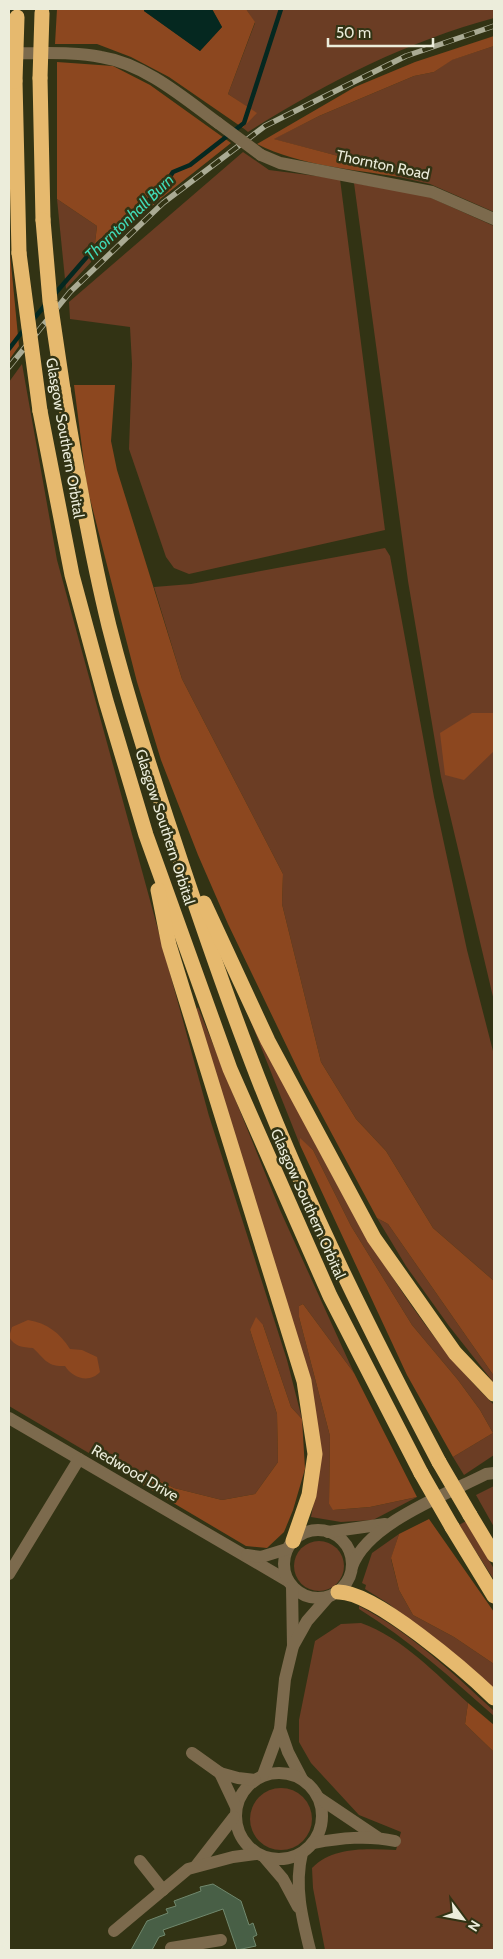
<svg xmlns="http://www.w3.org/2000/svg" width="503" height="1959" font-family="Cabin,sans-serif">
<style>
.green{fill:#6b3d24}
.forest{fill:#8c471f}
.water{fill:#052820}
.lines{fill:none;stroke-linecap:round;stroke-linejoin:round}
.stream{stroke:#052820;stroke-width:4.5}
.building{fill:#485f46;stroke:#70886d}
.minor{stroke:#7c6a4d;stroke-width:12}
.highway{stroke:#e6b96e;stroke-width:15}
.rail-casing{stroke:#aaab94;stroke-width:5.5}
.rail{stroke:#323314;stroke-width:4;stroke-dasharray:11;stroke-linecap:butt}
.minor-bridge{stroke:#7c6a4d;stroke-width:12}
.highway-bridge{stroke:#e6b96e;stroke-width:15}
.labels{text-anchor:middle;stroke-width:5;stroke-linejoin:round;paint-order:stroke}
.street-label{font-size:15px;fill:#eceddb;stroke:#323314}
.water-label{font-size:16px;font-style:italic;fill:#40dab6;stroke:#323314}
</style>
<rect width="100%" height="100%" fill="#323314"/>
<g class="green">
<path d="M246,9H494V18C407,41 324,84 248,132L243,128L256,113L228,94L255,23Z"/>
<path d="M494,46V212L430,184L399,177L380,167L273,139L319,116L414,76L434,72L451,60Z"/>
<path d="M243,152L269,170L340,179L385,530L189,574L174,568L166,557L129,449L132,364L130,327L70,319L69,302Z"/>
<path d="M354,183L427,196L494,226V713H487L492,752L494,751V1001L441,777L408,581Z"/>
<path d="M57,199L97,226L93,260L66,289Z"/>
<path d="M22,364L57,560L209,1116L287,1360L302,1419L291,1407L263,1325L250,1330L277,1414L278,1462L255,1494L222,1500L174,1488L135,1468L121,1472L9,1406V382Z"/>
<path d="M385,548L390,556L434,797L467,950L494,1055V1281L433,1228L386,1151L356,1119L321,1062L282,904L283,874L182,679L154,587L191,584Z"/>
<path d="M198,1007L280,1210L354,1373L303,1304L299,1306V1317L330,1436L329,1504L334,1510L370,1507L417,1497L373,1520L341,1522L311,1517L319,1473L320,1442L195,1011Z"/>
<path d="M249,1017C319,1148 387,1299 494,1405V1455L464,1475L453,1457L493,1433L480,1410L458,1380L412,1325L351,1226L313,1150L300,1139V1145Z"/>
<path d="M377,1218L388,1224L494,1376V1383L449,1326L406,1266Z"/>
<path d="M494,1486V1527L476,1495Z"/>
<path d="M466,1521L494,1569V1580L459,1525Z"/>
<path d="M399,1534L391,1559L399,1590L413,1615L454,1637L494,1664V1690L389,1604L365,1589L366,1585L362,1583L372,1553Z"/>
<circle cx="319" cy="1566" r="25"/>
<path d="M359,1606C410,1632 453,1673 494,1711V1716C451,1678 408,1639 359,1609Z"/>
<path d="M361,1623C403,1638 436,1674 468,1703L465,1724L494,1752V1950H325L313,1888L312,1868C334,1846 367,1849 396,1850L401,1832L359,1815L311,1763L299,1742V1720L315,1641L341,1624Z"/>
<circle cx="281" cy="1819" r="31"/>
</g>
<g class="forest">
<path d="M57,9H144V11L200,51L222,27L212,9H246L255,22L228,94L257,113L243,128L169,77L131,57L97,44H55Z"/>
<path d="M494,36V46L452,60L434,72L414,76L319,116L274,139L380,167L399,177C351,169 301,166 257,144L355,87L415,62Z"/>
<path d="M57,62L113,66L150,85L231,143L159,200L93,260L97,226L57,199Z"/>
<path d="M9,243L19,346L9,360Z"/>
<path d="M74,385H115L111,441L117,470L182,679L283,874L282,904L321,1062L356,1119L386,1151L433,1228L494,1281V1376L388,1224L377,1218L303,1080L228,924L198,855L161,760L137,682L87,487Z"/>
<path d="M472,713H494V751L464,780L445,775L440,733Z"/>
<path d="M300,1138L313,1150L351,1226L412,1325L458,1380L480,1410L493,1433L453,1457L407,1375L300,1145Z"/>
<path d="M303,1304L354,1373L417,1497L370,1507L333,1510L329,1504L330,1436L299,1317V1306Z"/>
<path d="M256,1317L263,1325L291,1407L302,1419L305,1469L293,1510L284,1532L267,1548L246,1546L121,1472L135,1468L174,1488L222,1500L255,1494L278,1462L277,1414L250,1330Z"/>
<path d="M28,1320C47,1323 60,1333 70,1349L82,1350L97,1357L100,1372C90,1383 73,1379 65,1366C47,1367 45,1359 33,1348C22,1347 15,1347 9,1337L12,1327Z"/>
<path d="M429,1519L494,1612V1664L454,1637L413,1615L399,1590L391,1558L399,1534Z"/>
<path d="M468,1703L494,1725V1752L465,1724Z"/>
</g>
<path class="water" d="M144,9H212L222,27L200,51L144,11Z"/>
<g class="lines">
<g class="stream">
<path d="M53,296L98,244L161,190L173,172L190,165L244,123L281,9"/>
<path d="M32,321L46,304"/>
<path d="M9,349L25,328"/>
</g>
</g>
<path class="building" d="M213,1884L241,1901L249,1925L253,1923L257,1935L253,1937L256,1946L237,1950L223,1909L163,1930L165,1935L159,1937L152,1950H131L147,1921L168,1913L166,1909L176,1906L174,1901L201,1891L200,1887Z"/>
<g class="lines">
<g class="minor">
<path d="M9,53C39,54 72,51 101,57C145,64 184,98 218,123"/>
<path d="M261,155L280,163L432,192L494,219"/>
<path d="M9,1418L288,1581"/>
<circle cx="318" cy="1564" r="34"/>
<path d="M328,1532L385,1524"/>
<path d="M247,1555L261,1557L287,1549"/>
<path d="M352,1567C366,1524 447,1494 486,1474L494,1473"/>
<path d="M9,1574L79,1459"/>
<path d="M292,1587L293,1646"/>
<path d="M280,1729L288,1752L302,1779"/>
<path d="M192,1753L220,1773"/>
<circle cx="279" cy="1816" r="43"/>
<path d="M263,1775L280,1729L285,1679L293,1646L307,1621L328,1597"/>
<path d="M319,1798L377,1837"/>
<path d="M236,1807L220,1773L238,1778L255,1780"/>
<path d="M313,1843C341,1838 367,1835 395,1841"/>
<path d="M302,1853C294,1886 302,1918 310,1950"/>
<path d="M265,1858L283,1879L298,1907"/>
<path d="M140,1861L163,1890"/>
<path d="M196,1866L234,1817"/>
<path d="M114,1931L188,1869L233,1857L256,1854"/>
<path d="M171,1948L221,1940"/>
</g>
<g class="highway">
<path d="M40,78L43,220"/>
<path d="M15,81L19,253"/>
<path d="M63,389C76,468 90,548 109,626C129,705 155,784 181,862C205,934 230,1006 258,1078C309,1209 373,1337 439,1462"/>
<path d="M40,411L72,575L106,701L146,835L230,1069L330,1296L421,1473"/>
<path d="M158,890L169,945L304,1381L315,1454L309,1495L293,1541"/>
<path d="M204,903L268,1041L374,1238L455,1353L494,1394"/>
<path d="M470,1515L494,1555"/>
<path d="M452,1527L494,1596"/>
<path d="M338,1592C374,1591 467,1672 494,1698"/>
</g>
<g class="rail-casing">
<path id="rail" d="M9,367L70,292L163,203L265,126L406,56L494,26"/>
</g>
<use href="#rail" class="rail"/>
<path class="minor-bridge" d="M218,123L261,155"/>
<g class="highway-bridge">
<path d="M40,78L42,13"/>
<path d="M15,81L17,17"/>
<path d="M43,220L50,301L63,389"/>
<path d="M19,253L40,411"/>
<path d="M439,1462L470,1515"/>
<path d="M421,1473L452,1527"/>
</g>
</g>
<g class="labels">
<g class="street-label">
<text transform="translate(383 165) rotate(12)" y="5">Thornton Road</text>
<text transform="translate(65 438) rotate(80)" y="5">Glasgow Southern Orbital</text>
<text transform="translate(165 827) rotate(72)" y="5">Glasgow Southern Orbital</text>
<text transform="translate(308 1204) rotate(66)" y="5">Glasgow Southern Orbital</text>
<text transform="translate(135 1473) rotate(30)" y="5">Redwood Drive</text>
</g>
<g class="water-label">
<text transform="translate(129 217) rotate(-44)" y="6">Thorntonhall Burn</text>
</g>
</g>
<rect width="503" height="1959" fill="none" stroke="#eceddb" stroke-width="20"/>
<g transform="translate(463 1919) rotate(122)" stroke="#323314" stroke-width="4" paint-order="stroke">
<path d="M0-4L9 19L0 12L-9 19Z" fill="#eceddb"/>
<text y="-8" font-size="14" font-weight="bold" text-anchor="middle" fill="#eceddb">N</text>
</g>
<path d="M328 38v8h105v-8" fill="none" stroke="#eceddb" stroke-width="2.5"/>
<text x="336" y="38" font-size="15" fill="#eceddb" stroke="#323314" stroke-width="4" paint-order="stroke">50 m</text>
</svg>
